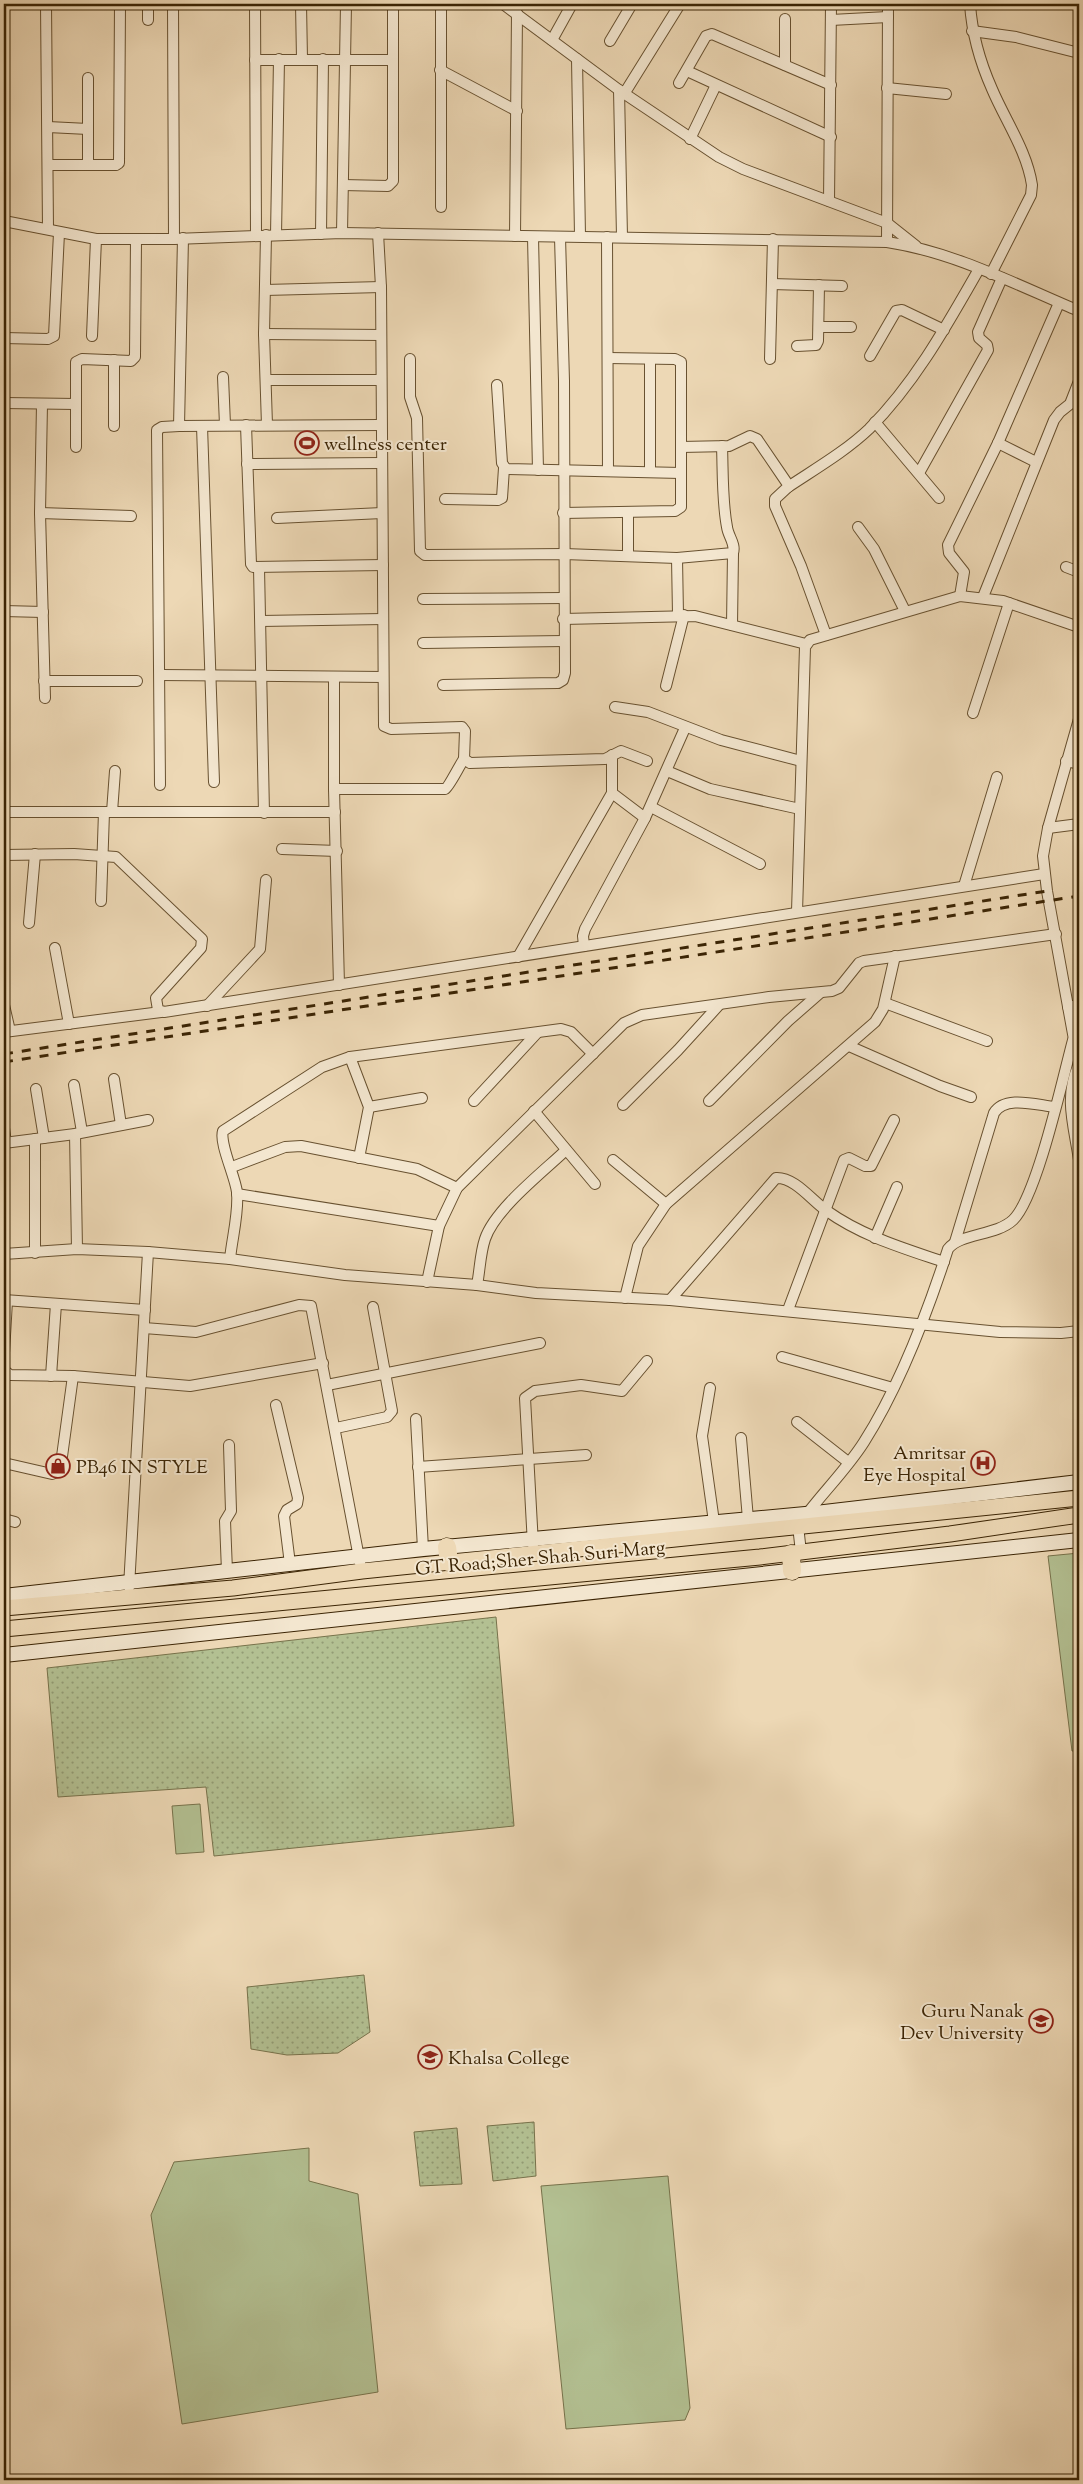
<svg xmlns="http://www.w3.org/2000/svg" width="1083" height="2484" font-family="'Sorts Mill Goudy',serif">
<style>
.grass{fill:url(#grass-dots);stroke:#77724b}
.garden{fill:#b3c092;stroke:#77724b}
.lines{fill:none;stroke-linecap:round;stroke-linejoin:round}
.street-casing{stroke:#685130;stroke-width:12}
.secondary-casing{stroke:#3b2404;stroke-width:16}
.primary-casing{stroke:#3b2404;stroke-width:17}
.highway-casing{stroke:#3b2404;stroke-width:19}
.street{stroke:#f3e6cf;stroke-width:10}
.secondary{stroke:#f3e6cf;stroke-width:14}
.primary{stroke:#edd8b5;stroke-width:15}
.highway{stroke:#edd8b5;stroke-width:18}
.rail{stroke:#3b2404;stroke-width:3;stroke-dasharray:9 9;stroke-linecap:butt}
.labels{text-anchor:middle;stroke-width:4;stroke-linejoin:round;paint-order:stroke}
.poi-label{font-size:19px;fill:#3b2404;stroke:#f3e6cf;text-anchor:start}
.street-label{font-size:19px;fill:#3b2404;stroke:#f3e6cf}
</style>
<defs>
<pattern id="grass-dots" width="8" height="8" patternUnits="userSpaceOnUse" patternTransform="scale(1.25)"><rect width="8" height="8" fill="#b3c092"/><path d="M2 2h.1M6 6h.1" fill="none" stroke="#939c75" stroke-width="1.8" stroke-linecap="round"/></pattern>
</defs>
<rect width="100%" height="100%" fill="#edd8b5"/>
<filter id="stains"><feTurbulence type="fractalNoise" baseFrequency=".004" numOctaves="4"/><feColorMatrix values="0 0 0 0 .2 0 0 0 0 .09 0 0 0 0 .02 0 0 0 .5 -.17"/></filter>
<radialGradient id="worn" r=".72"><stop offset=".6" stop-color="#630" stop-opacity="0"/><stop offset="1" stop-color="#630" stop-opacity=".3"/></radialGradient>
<g class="grass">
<path d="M496,1617L514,1826L214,1856L206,1787L58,1797L47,1668Z"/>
<path d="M364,1975L370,2032L338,2053L287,2055L251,2049L247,1987Z"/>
<path d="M534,2122L536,2176L493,2181L487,2126Z"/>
<path d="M457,2128L462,2184L420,2186L414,2132Z"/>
</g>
<g class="garden">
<path d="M1079,1553V1751H1072L1048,1556Z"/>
<path d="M200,1804L204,1852L176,1854L172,1806Z"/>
<path d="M309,2148V2181L358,2194L378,2392L182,2424L151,2215L174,2162Z"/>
<path d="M668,2176L690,2408L685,2420L566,2429L541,2186Z"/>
</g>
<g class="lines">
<g class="street-casing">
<g id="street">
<path d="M46,4L48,229"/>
<path d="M148,4V20"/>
<path d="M173,4L174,239"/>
<path d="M255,4L256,236"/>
<path d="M301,4L302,59"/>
<path d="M441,4V207"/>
<path d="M503,4L619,90L719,157L743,169L887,223L916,246"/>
<path d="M970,4C972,34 980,62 992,89C1005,120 1027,151 1032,185L1031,195L991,274"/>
<path d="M831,20L888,17"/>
<path d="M972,31L1016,37L1079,53"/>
<path d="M552,40L572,4"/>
<path d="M610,41L632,4"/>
<path d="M577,59L580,236"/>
<path d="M255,60H393"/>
<path d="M785,65V19"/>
<path d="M440,70L517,111"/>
<path d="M687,71L831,137"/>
<path d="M88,78V165"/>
<path d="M679,83L706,36L712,34L831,85"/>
<path d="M887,88L946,94"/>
<path d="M619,90L622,237"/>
<path d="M624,94L680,4"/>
<path d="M48,127L88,129"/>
<path d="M690,139L716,85"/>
<path d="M49,165H116L119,163L120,4"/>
<path d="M343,185L388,186L393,181V4"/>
<path d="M829,201L831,4"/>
<path d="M4,221L96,239H174L342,233L887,242C954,252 1017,285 1079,311"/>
<path d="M342,233L346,4"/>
<path d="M378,233L381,287L384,726L391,729L462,727L465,731L464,759L470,763L605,759L621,751L647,761"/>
<path d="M321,234L323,59"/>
<path d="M266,235L264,334L267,425"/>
<path d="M276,235L279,59"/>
<path d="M515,236L517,13"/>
<path d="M533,237L538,470"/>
<path d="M607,237L608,471"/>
<path d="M887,242L888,4"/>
<path d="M772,284L842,286"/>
<path d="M265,290L381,287"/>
<path d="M819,327H851"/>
<path d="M264,334L381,335"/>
<path d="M92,336L96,239"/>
<path d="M4,338L48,339L54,336L59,233"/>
<path d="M797,346L816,345L818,341L819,285"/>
<path d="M870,356L896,311L902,310L944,330"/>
<path d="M410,359V397L417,418L420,551L425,555L564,554L677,558L733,553C736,544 728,536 727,527C722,501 723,473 722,446"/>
<path d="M650,359V472"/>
<path d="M770,359L773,239"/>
<path d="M114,360V426"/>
<path d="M223,377L225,425"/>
<path d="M266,380H381"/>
<path d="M497,385L502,463L506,469L681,473"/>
<path d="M4,403L76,404"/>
<path d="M42,404L40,513L45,698"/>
<path d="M875,422L939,498"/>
<path d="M246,425L251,564L253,567L383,565"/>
<path d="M179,426L183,238"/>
<path d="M202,426L214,782"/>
<path d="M998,443L1036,462"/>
<path d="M76,447V362L82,359L131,361L135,357L136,240"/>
<path d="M681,447L729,446L750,436L757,439L789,486L775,499V506L801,566L826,635"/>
<path d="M247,464L382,463"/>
<path d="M919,473L988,350L987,345L979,338L978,332L1002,278"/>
<path d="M788,487C815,469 846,451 869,429C915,383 947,325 979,269"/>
<path d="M445,499L498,500L502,498L504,468"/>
<path d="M40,513L131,516"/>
<path d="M563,513L675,511L681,507V362L675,359L608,358"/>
<path d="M277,518L382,513"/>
<path d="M858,527L874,549L905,611"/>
<path d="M628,556V512"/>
<path d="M677,558L678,615"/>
<path d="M1066,567L1079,572"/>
<path d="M259,568L264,813"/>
<path d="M960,596L964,572L949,553L948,545L998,443L1059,303"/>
<path d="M983,597L1054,420L1060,412L1070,404L1079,381"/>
<path d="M423,599L563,598"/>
<path d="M4,611L43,612"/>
<path d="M563,619L695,616L806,644"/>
<path d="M261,621L383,619"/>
<path d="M732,625L733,553"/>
<path d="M423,643L564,641"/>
<path d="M161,675L383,677"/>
<path d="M334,678V789L339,985"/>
<path d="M44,681H137"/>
<path d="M443,685L558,683L563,680L565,673L564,381L560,237"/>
<path d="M666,686L684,615"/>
<path d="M615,707L648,712L721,740L801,761"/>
<path d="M973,713L1009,603"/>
<path d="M1079,719L1048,828L1043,856L1047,891L1079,1067"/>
<path d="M612,755V793L645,818"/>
<path d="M1066,761L1079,764"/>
<path d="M667,771L710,789L800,809"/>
<path d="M160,785L157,430L162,427L179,426L380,425"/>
<path d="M334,789H445C449,787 459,766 464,759"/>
<path d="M651,807L760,864"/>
<path d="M4,812H335"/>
<path d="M112,812L115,771"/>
<path d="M1048,828L1079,824"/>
<path d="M282,849L337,851"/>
<path d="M4,855L74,854L116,857L202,939L201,948L156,998L158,1010L164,1012L1044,874"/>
<path d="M964,886L997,777"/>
<path d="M101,901L104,812"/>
<path d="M797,912L805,647L810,640L960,596L1003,601L1079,627"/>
<path d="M29,923L35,854"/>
<path d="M584,946L583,936L585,929L645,818L685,728"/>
<path d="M55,948L69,1024"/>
<path d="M518,957L612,793"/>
<path d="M885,1003L987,1041"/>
<path d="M4,1005L10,1031"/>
<path d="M207,1006L260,949L266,880"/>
<path d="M1068,1007L1079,1005"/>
<path d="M4,1032L161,1012"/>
<path d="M849,1046L940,1086L971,1097"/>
<path d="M350,1057L369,1107L359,1158"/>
<path d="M1078,1066C1064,1098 1074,1126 1079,1160"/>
<path d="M114,1079L121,1125"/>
<path d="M74,1085L82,1132"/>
<path d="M36,1089L44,1138"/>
<path d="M474,1101L537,1033"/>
<path d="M709,1101L788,1021L820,993"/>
<path d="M623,1105L678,1050L719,1005"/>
<path d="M369,1107L422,1098"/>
<path d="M534,1111L595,1184"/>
<path d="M4,1128L6,1143"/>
<path d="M75,1134L77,1249"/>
<path d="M35,1139V1253"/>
<path d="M4,1143L75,1134L148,1120"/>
<path d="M613,1160L666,1204"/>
<path d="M232,1167L285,1147L301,1146L417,1169L457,1188"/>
<path d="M237,1194L439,1226"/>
<path d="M875,1238L897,1187"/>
<path d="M955,1242L994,1113C1005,1095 1036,1105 1055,1107"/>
<path d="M4,1254L77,1249L148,1252L230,1259L345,1275L477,1285L536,1293L670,1300L1000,1332L1061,1333L1079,1331"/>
<path d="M230,1259C232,1238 239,1213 237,1192C235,1176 219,1143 223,1131L322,1067L350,1057L561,1029L571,1032L593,1054"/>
<path d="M427,1282L439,1226L457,1188L624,1023L642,1015L769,997L832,991L839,988L859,963L864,961L1056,934"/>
<path d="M477,1285C480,1270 480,1254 485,1239C495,1209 543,1172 566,1150"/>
<path d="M625,1298L638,1246L666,1204L875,1022L883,1009L895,956"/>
<path d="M4,1300L145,1310"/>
<path d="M670,1300L776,1178C795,1177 812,1201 827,1211C862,1236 903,1248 944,1262"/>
<path d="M788,1310L844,1160L849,1158L865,1166H871L894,1120"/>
<path d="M144,1328L196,1332L299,1305L311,1306L360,1563"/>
<path d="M4,1353L7,1301"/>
<path d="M782,1357L893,1388"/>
<path d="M4,1370L10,1375L73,1376L190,1386L323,1363"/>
<path d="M51,1376L56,1304"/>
<path d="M327,1385L540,1343"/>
<path d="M710,1388L702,1436L715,1529"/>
<path d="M276,1405L298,1498L297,1504L287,1510L284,1516L290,1564"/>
<path d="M416,1419L423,1549"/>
<path d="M797,1422L848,1462"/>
<path d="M336,1428L387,1417L392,1411L373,1307"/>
<path d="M741,1438L748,1519"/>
<path d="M4,1463L52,1474L60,1471L73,1376"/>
<path d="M418,1467L586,1455"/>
<path d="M4,1519L15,1522"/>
<path d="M533,1545L525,1398L535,1391L581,1385L622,1391L647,1361"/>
<path d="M801,1552L798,1526C818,1497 845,1472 864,1442C899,1387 928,1311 948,1249C960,1233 996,1236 1013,1220C1037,1197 1063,1077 1073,1040"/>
<path d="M227,1571L225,1521L231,1511L229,1445"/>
<path d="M129,1587L148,1252"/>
</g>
</g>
<g class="secondary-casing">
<g id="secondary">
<path d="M4,1596L423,1549L816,1513L1079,1482"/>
<path d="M4,1655L1079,1540"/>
</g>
</g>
<g class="primary-casing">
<g id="primary">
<path d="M4,1608L233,1588L362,1571L1079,1498"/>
<path d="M4,1629L760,1557L950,1534L1079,1515"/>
</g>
</g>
<g class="highway-casing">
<g id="highway">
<path d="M447,1547L449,1562"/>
<path d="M791,1554L792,1571"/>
</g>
</g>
<use href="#street" class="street"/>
<use href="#secondary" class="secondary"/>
<use href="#primary" class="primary"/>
<use href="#highway" class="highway"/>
<g class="rail">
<path d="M4,1054L1047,891"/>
<path d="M4,1062L1079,896"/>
</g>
</g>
<defs>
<g id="stadium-ring" transform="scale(1.25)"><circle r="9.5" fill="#f3e6cf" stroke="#8f2418" stroke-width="1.5"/><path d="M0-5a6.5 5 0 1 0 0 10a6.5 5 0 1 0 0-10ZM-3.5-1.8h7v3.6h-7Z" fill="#8f2418"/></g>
<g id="hospital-ring" transform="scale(1.25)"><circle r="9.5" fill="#f3e6cf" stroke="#8f2418" stroke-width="1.5"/><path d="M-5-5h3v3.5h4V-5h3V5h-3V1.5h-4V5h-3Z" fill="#8f2418"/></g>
<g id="shop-ring" transform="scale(1.25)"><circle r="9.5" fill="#f3e6cf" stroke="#8f2418" stroke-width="1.5"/><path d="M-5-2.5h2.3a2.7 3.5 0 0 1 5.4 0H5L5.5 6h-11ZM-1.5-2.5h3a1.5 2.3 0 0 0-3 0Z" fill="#8f2418"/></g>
<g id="university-ring" transform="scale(1.25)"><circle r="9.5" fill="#f3e6cf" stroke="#8f2418" stroke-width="1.5"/><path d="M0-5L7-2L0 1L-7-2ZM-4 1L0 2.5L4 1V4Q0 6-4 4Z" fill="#8f2418"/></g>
</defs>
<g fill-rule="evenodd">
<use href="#stadium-ring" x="307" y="443"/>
<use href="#hospital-ring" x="983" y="1463"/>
<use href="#shop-ring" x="58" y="1466"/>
<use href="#university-ring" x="1041" y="2021"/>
<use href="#university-ring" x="430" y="2057"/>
</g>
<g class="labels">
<g class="poi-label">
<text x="324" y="450">wellness center</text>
<text x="966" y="1459" text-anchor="end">Amritsar<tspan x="966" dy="22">Eye Hospital</tspan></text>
<text x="76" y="1473">PB46 IN STYLE</text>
<text x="1024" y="2017" text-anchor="end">Guru Nanak<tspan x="1024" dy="22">Dev University</tspan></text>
<text x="448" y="2064">Khalsa College</text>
</g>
<g class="street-label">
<text transform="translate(540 1557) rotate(-5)" y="7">GT Road;Sher Shah Suri Marg</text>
</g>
</g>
<rect width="1083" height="2484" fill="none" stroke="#edd8b5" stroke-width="20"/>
<rect x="5" y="5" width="1073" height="2474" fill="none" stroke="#3b2404" stroke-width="2.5"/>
<rect x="10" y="10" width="1063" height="2464" fill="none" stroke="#3b2404"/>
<rect width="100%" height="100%" filter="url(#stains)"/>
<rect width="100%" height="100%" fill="url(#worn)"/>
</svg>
